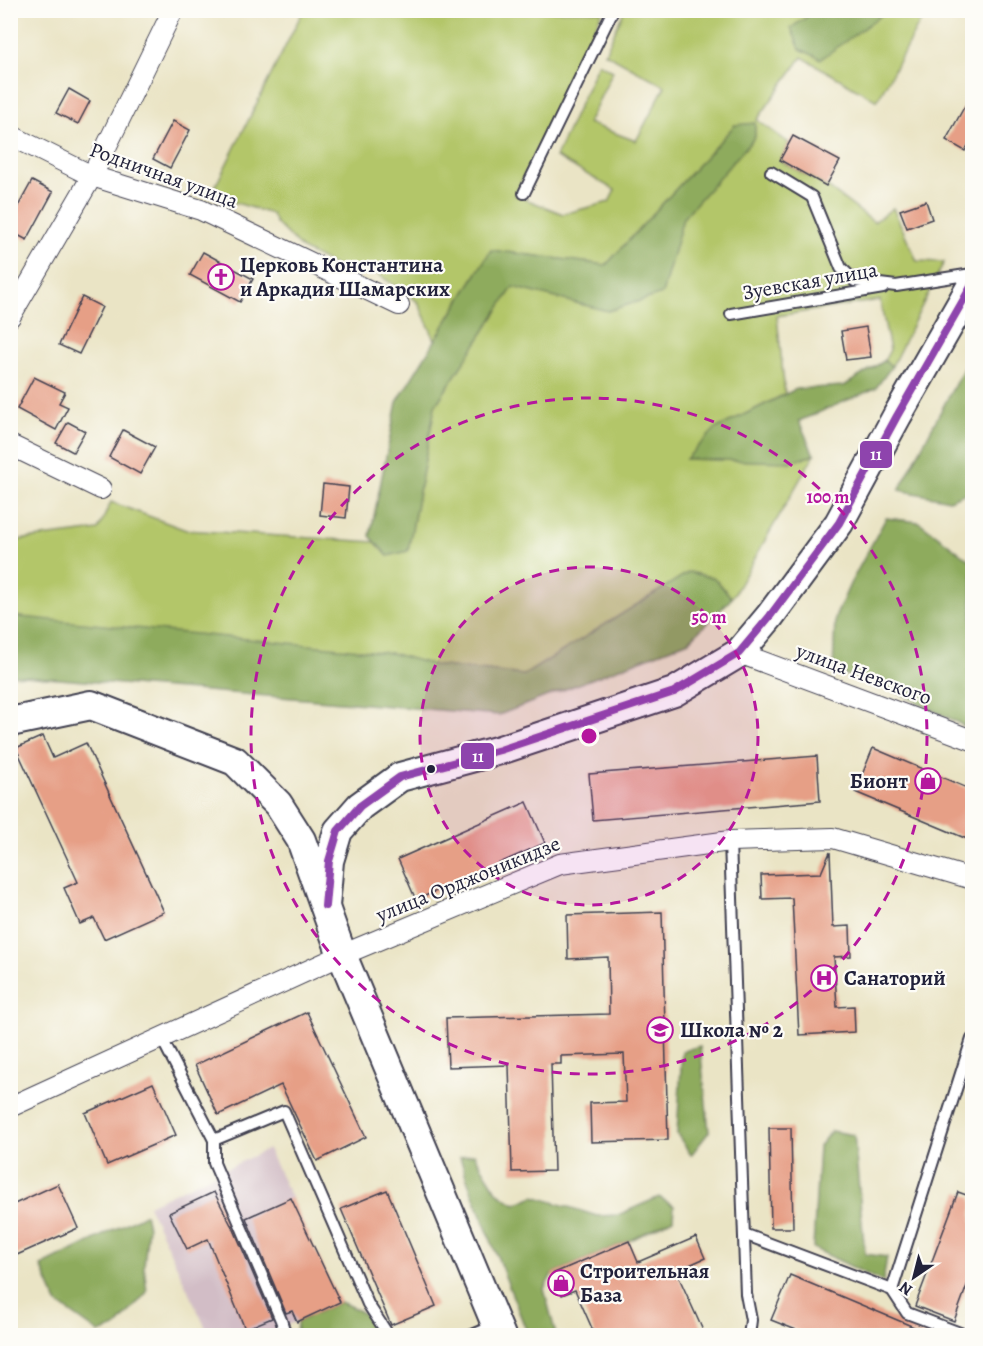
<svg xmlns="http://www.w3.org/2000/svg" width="983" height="1346" font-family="Alegreya,serif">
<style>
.industrial{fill:#d2bdc6}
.green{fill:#b3c669;stroke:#6a7452;stroke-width:1.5}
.forest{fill:#8eab5d;stroke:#58664c;stroke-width:1.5}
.building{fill:#e69f86}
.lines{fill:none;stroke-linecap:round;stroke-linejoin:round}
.lane-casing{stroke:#403f50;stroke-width:14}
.street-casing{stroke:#403f50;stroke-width:22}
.secondary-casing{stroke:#403f50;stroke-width:32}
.lane{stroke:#fff;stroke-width:10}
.street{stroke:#fff;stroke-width:20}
.secondary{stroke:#fff;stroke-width:28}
.bus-1-casing{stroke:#fdfcf7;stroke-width:12}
.bus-1{stroke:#8e44ad;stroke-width:8}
.ring{fill:none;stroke:#b5179e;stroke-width:3;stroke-dasharray:10 8}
.bus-dot{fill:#22223b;stroke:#fdfcf7;stroke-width:2}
.labels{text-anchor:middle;stroke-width:4.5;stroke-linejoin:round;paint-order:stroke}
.street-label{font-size:21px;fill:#22223b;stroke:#fdfcf7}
.poi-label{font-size:21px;font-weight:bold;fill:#22223b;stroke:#fdfcf7;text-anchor:start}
.centre{fill:#b5179e;stroke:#fdfcf7;stroke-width:3}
.ring-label{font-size:18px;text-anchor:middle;font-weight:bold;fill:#b5179e;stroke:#fdfcf7;stroke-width:4.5;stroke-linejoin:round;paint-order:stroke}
.line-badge{stroke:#fdfcf7;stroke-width:2}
.badge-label{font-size:16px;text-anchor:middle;font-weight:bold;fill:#fff}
</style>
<rect width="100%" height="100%" fill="#fdfcf7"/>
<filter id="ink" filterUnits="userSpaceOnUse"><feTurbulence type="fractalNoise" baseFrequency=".0167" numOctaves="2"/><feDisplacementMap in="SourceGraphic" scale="12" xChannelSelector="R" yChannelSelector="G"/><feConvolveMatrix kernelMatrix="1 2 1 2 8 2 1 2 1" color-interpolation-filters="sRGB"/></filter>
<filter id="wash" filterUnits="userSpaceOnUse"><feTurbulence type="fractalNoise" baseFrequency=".008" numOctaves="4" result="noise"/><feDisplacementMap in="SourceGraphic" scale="24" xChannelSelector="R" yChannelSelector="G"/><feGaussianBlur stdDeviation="1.35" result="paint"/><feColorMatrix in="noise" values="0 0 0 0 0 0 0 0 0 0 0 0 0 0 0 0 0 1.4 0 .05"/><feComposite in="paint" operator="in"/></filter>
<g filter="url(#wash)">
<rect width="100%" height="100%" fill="#eae4c5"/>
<path class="industrial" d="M268,1149L340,1302L265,1335H209L148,1205Z"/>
<path class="green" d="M303,11H603L515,195L563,214L609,202L615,190L556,157L598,63L613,71L588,123L636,141L665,86L605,53L624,11H815L791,28L879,15L887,11H926L877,101L802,57L757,120L789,143L780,161L826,186L874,222L893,208L917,261L944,262L892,366L884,361L890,350L880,300L777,316L785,394L715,429L790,462L814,455L732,598L714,578L689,572L524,676L11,616L10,541L98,530L111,502L186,530L375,542L388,556L408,551L435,406L513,287L608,311L662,294L683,218L755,137L735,125L606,265L491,250L435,340L418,302L372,270L335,266L302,249L276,223L272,214L211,195Z"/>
<g class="forest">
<path d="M815,11V10L887,11L821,59L800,49L791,28Z"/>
<path d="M755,123V137L683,218L662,294L608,311L513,287L435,406L408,551L388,556L370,536L397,402L491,250L606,265L735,125Z"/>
<path d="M972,352V488L971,491L949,500L899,490Z"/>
<path d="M884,361L892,366L876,388L799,421L814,455L790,462L686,459L715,429L796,389L844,386Z"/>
<path d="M886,518L919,522L972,562V730L882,684L833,672L835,618L850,584Z"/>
<path d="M689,572L714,578L732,598L689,641L499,715L11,675V616L391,653L434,665L524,675Z"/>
<path d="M700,1046L709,1132L691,1155L677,1134L682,1051Z"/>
<path d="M831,1131L854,1135L865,1254L887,1257L883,1282L813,1248L819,1146Z"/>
<path d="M474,1154L498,1193L515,1204L534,1196L597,1216L618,1215L659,1197L674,1206L673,1219L629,1241L552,1274L544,1289L556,1335H528L468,1182L460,1157Z"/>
<path d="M145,1214L148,1227L144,1266L147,1292L116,1327L99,1333L57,1303L41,1266Z"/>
<path d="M340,1302C361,1310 371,1317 384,1336H296L297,1322Z"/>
</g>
<g id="blocks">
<g class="building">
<path d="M69,89L90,101L78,124L56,113Z"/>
<path d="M972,93V138L965,151L946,140Z"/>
<path d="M173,121L190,130L170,168L153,159Z"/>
<path d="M793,136L840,161L826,186L780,160Z"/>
<path d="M32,181L53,192L27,240L10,231V221Z"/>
<path d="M926,201L932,219L907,228L900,210Z"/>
<path d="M203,252L253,279L240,302L190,275Z"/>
<path d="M82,297L102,307L79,354L59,345Z"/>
<path d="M866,327L871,357L846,360L841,331Z"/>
<path d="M34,377L65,392L59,403L68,407L56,430L17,409Z"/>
<path d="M68,422L85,431L73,452L56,443Z"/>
<path d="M123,430L155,447L140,474L109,457Z"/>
<path d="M323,484L349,487L346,518L320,515Z"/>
<path d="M43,736L53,758L86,743L164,912L104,939L94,918L80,924L64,888L78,882L16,748Z"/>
<path d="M873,748L972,790V841L855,792Z"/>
<path d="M817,756L820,801L593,820L589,774Z"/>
<path d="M527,802L545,843L416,900L398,859Z"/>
<path d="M830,852L833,927L850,926L851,956L834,957L837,1007L854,1006L855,1032L799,1035L792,898L762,899L761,875L821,873Z"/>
<path d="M662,912L668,1140L591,1142L590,1103L626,1102L624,1054L561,1056V1064H551L554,1171L512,1172L509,1065L448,1067L446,1018L609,1014L608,957L568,959L567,915Z"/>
<path d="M307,1012L366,1137L317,1161L281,1085L218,1115L195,1065Z"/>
<path d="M153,1083L176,1135L107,1165L85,1113Z"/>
<path d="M769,1128H791L793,1228H771Z"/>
<path d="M58,1184L78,1228L10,1258V1206Z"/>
<path d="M387,1190L436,1306L391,1325L341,1209Z"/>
<path d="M214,1192L231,1225H232L272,1318L245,1329L208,1239L187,1249L169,1213Z"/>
<path d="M958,1192L972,1197V1272L954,1321L915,1306Z"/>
<path d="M291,1198L340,1302L297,1322L292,1311L286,1313L246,1218Z"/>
<path d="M696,1237L705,1258L676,1271L705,1335H595L575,1290L562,1295L552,1274L629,1241L638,1262Z"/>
<path d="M790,1275L933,1335H809L771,1320Z"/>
</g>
</g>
</g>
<g filter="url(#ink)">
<use href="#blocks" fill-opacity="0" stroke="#403f50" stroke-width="1.5"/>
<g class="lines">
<g class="lane-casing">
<g id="lane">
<path d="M771,172L812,197L841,268L855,281L896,286L972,274"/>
<path d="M524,193L613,10"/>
<path d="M731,314L883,288"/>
<path d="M730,841L746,1294L751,1320L749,1336"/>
<path d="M161,1037L214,1140L284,1111L368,1304L389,1336"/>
<path d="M214,1140V1163L281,1320L286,1336"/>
<path d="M744,1234L892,1290L907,1313L968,1336"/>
<path d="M892,1290L972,1039"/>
<path d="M470,1336L496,1325"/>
</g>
</g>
<g class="street-casing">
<g id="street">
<path d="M10,135L92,176L201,210L399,305"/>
<path d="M10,317L92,176L173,10"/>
<path d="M10,445L101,489"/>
<path d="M739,653L972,740"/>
<path d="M10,1107L342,955L560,864L730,841L833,838L972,879"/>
</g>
</g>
<g class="secondary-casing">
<g id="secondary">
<path d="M10,722L91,705L235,761L278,804L301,840L342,955L501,1336"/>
<path d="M325,906L329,861L338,831L360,806L400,777L500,750L674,692L739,653L770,616L839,523L897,416L972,285"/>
</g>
</g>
<use href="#lane" class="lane"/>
<use href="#street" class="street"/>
<use href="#secondary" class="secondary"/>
<g class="bus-1-casing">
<path id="bus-1" d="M325,906L329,861L338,831L360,806L400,777L500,750L674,692L739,653L770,616L839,523L897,416L972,285"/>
</g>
<use href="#bus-1" class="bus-1"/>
</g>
</g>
<circle cx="589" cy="736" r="169" fill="#b5179e" fill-opacity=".12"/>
<g class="ring">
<circle cx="589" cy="736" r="169"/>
<circle cx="589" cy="736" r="338"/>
</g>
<defs>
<g id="church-ring" transform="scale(1.35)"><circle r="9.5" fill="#fdfcf7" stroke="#b5179e" stroke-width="1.5"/><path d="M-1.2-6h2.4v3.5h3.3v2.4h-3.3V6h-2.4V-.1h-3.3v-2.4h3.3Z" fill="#b5179e"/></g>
<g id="shop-ring" transform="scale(1.35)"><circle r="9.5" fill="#fdfcf7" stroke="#b5179e" stroke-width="1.5"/><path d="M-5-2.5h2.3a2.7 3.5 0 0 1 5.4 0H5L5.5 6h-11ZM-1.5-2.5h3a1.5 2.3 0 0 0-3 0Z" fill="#b5179e"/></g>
<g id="hospital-ring" transform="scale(1.35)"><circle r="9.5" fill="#fdfcf7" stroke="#b5179e" stroke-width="1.5"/><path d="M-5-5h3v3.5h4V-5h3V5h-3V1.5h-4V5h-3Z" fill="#b5179e"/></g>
<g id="school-ring" transform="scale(1.35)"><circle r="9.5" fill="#fdfcf7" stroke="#b5179e" stroke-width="1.5"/><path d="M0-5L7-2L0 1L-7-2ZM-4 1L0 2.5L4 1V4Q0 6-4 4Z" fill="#b5179e"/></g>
</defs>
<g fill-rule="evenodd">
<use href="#church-ring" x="221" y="277"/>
<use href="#shop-ring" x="928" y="781"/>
<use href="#hospital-ring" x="824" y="978"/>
<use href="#school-ring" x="660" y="1030"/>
<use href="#shop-ring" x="561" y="1283"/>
</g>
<circle class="bus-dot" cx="431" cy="769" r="5"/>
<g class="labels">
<g class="street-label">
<text transform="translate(164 175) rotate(20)" y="7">Родничная улица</text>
<text transform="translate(810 281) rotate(-10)" y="7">Зуевская улица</text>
<text transform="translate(864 674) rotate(20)" y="7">улица Невского</text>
<text transform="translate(468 879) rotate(-22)" y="7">улица Орджоникидзе</text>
</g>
<g class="poi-label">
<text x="240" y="272">Церковь Константина<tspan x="240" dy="24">и Аркадия Шамарских</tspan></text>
<text x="908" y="788" text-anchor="end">Бионт</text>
<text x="844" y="985">Санаторий</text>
<text x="680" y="1037">Школа № 2</text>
<text x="580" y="1278">Строительная<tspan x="580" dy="24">База</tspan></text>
</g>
</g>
<circle cx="589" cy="736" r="9" class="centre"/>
<g class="ring-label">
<text x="828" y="503">100 m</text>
<text x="709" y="623">50 m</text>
</g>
<g class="line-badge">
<rect x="859" y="440" width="34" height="29" rx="6" fill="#8e44ad"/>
<rect x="460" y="742" width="35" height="28" rx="6" fill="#8e44ad"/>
</g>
<g class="badge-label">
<text x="876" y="460">11</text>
<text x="478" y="762">11</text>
</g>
<rect width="983" height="1346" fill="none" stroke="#fdfcf7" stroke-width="36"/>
<g transform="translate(914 1277) rotate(215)" stroke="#fdfcf7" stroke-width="4.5" paint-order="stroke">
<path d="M0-4.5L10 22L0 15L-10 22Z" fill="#22223b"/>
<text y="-9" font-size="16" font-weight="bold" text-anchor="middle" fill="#22223b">N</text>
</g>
</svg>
